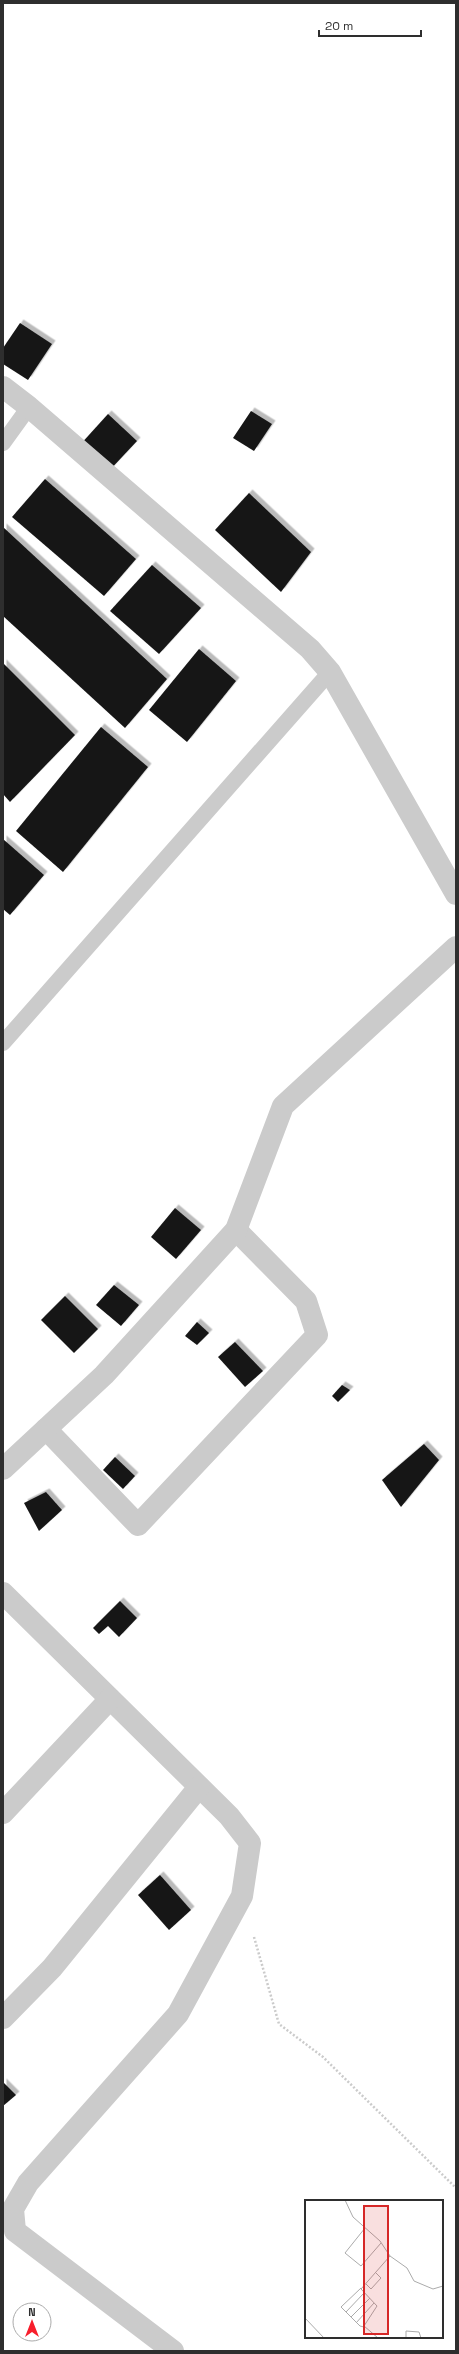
<svg xmlns="http://www.w3.org/2000/svg" width="459" height="2354" font-family="'Space Grotesk',sans-serif">
<style>
.building{fill:#151515;filter:url(#shadow)}
.lines{fill:none;stroke-linecap:round;stroke-linejoin:round}
.path{stroke:#cbcbcb;stroke-width:2.5;stroke-dasharray:2 2;stroke-linecap:butt}
.service{stroke:#cbcbcb;stroke-width:16}
.minor{stroke:#cbcbcb;stroke-width:22}
.tertiary{stroke:#cbcbcb;stroke-width:22}
.inset-road{fill:none;stroke:#ababab;stroke-width:1}
.view{fill:#d62828;fill-opacity:0.15;stroke:#d62828;stroke-width:2}
.inset-edge{fill:none;stroke:#2e2e2e;stroke-width:2}
</style>
<defs>
<filter id="shadow"><feDropShadow dx="3.5" dy="-3.5" stdDeviation="0" flood-color="#0004"/></filter>
</defs>
<rect width="100%" height="100%" fill="#fff"/>
<g class="building">
<path d="M20,323L52,344L28,380L3,364V348Z"/>
<path d="M251,411L272,424L254,451L233,438Z"/>
<path d="M108,414L137,441L107,473L79,446Z"/>
<path d="M45,479L136,559L104,596L12,517Z"/>
<path d="M249,493L311,552L281,592L215,530Z"/>
<path d="M3,527L167,679L125,728L3,616Z"/>
<path d="M152,565L201,608L159,654L110,611Z"/>
<path d="M199,649L236,681L187,742L149,710Z"/>
<path d="M3,663L75,735L10,802L3,794Z"/>
<path d="M101,727L148,767L63,872L16,831Z"/>
<path d="M3,839L44,875L10,915L3,909Z"/>
<path d="M175,1208L201,1230L176,1259L151,1237Z"/>
<path d="M114,1285L139,1305L121,1326L96,1305Z"/>
<path d="M65,1296L98,1329L74,1353L41,1320Z"/>
<path d="M197,1322L209,1333L197,1345L185,1336Z"/>
<path d="M235,1342L263,1371L245,1387L218,1357Z"/>
<path d="M342,1385L350,1390L338,1402L332,1396Z"/>
<path d="M424,1444L439,1460L401,1507L382,1480Z"/>
<path d="M115,1457L135,1476L123,1489L103,1470Z"/>
<path d="M46,1492L62,1510L39,1531L24,1503Z"/>
<path d="M120,1601L137,1618L119,1637L108,1626L99,1634L93,1628Z"/>
<path d="M160,1875L191,1910L169,1930L138,1895Z"/>
<path d="M3,2082L16,2095L3,2106Z"/>
</g>
<g class="lines">
<path class="path" d="M254,1937L279,2024L323,2057L456,2188"/>
<g class="service">
<path d="M3,443L29,407"/>
<path d="M3,1043L330,672"/>
</g>
<g class="minor">
<path d="M46,1429L138,1525L317,1335L306,1301L236,1230"/>
<path d="M3,1469L104,1375L236,1230L283,1106L456,947"/>
<path d="M3,1593L229,1816L250,1843L242,1896L178,2014L28,2183L13,2209L15,2231L173,2351"/>
<path d="M3,1813L110,1699"/>
<path d="M3,2018L52,1968L199,1787"/>
</g>
<path class="tertiary" d="M3,387L29,407L310,649L330,672L456,894"/>
</g>
<g transform="translate(305 2200)">
<rect width="138" height="138" fill="#fff"/>
<path class="inset-road" d="M40,0L48,17L75,41L85,56L102,68L109,81L128,89L138,86M60,28L40,53L56,66L76,43M61,84L66,89L76,78L71,73M56,88L36,107L55,126L59,127M41,112L59,93M46,117L65,98M0,118L19,138M51,123L69,103M73,138L59,126L72,106L56,89L85,56M101,138V131L114,132L116,138"/>
<path class="view" d="M59,6H83V134H59Z"/>
<rect width="138" height="138" class="inset-edge"/>
</g>
<rect width="459" height="2354" fill="none" stroke="#2e2e2e" stroke-width="8"/>
<g transform="translate(32 2322)"><circle r="19" fill="#ffffff" stroke="#ababab"/>
<path d="M0-3L7 15L0 10L-7 15Z" fill="#f71e2c"/>
<text y="-6" font-size="11" font-weight="bold" text-anchor="middle" fill="#2e2e2e">N</text>
</g>
<path d="M319 30v6h102v-6" fill="none" stroke="#2e2e2e" stroke-width="2"/>
<text x="325" y="30" font-size="12" fill="#2e2e2e" stroke="#ffffff" stroke-width="3" paint-order="stroke">20 m</text>
</svg>
